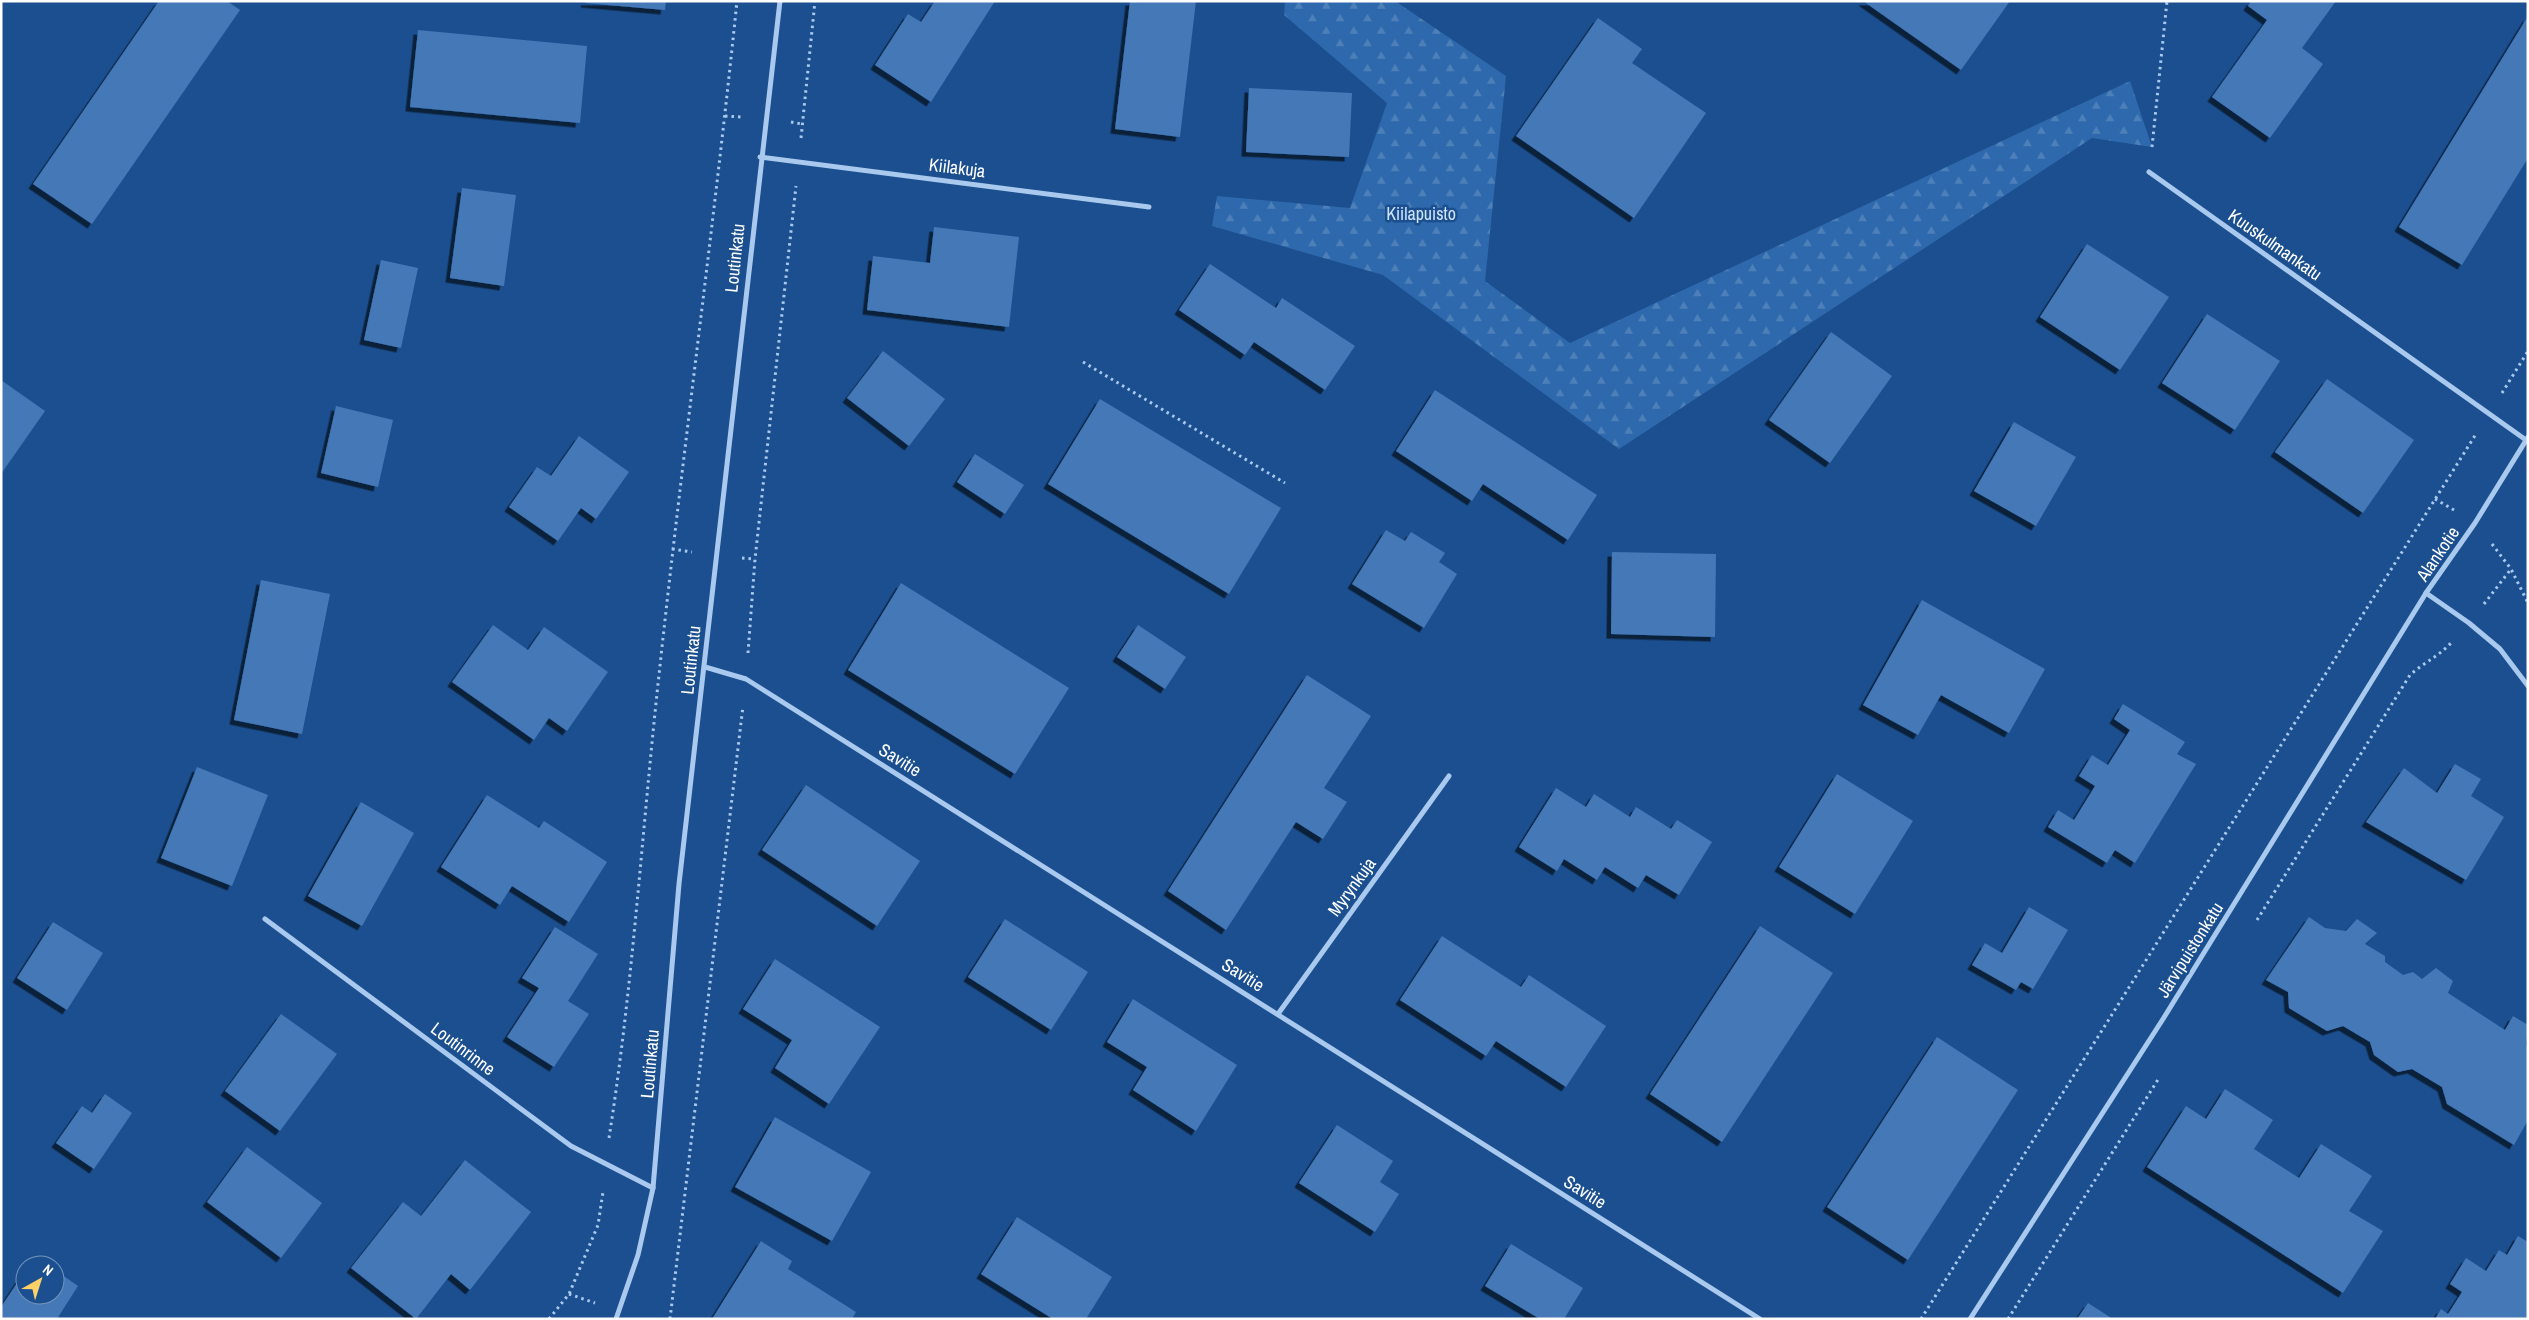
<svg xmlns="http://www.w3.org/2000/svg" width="2529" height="1320" font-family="'Archivo Narrow',sans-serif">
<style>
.forest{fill:url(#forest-firs)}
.building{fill:#4478b7;filter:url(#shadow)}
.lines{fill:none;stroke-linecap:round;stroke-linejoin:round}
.path{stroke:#a9c9ee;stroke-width:3;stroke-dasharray:2.5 4;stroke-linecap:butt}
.street{stroke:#a9c9ee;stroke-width:5}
.labels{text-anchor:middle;stroke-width:5;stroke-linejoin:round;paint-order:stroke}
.street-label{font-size:18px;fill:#fff;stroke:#1b4f8f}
.park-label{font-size:18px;fill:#cfe3fa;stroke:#1b4f8f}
</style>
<defs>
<pattern id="forest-firs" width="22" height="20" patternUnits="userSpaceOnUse" patternTransform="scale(1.25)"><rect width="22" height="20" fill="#2e69ad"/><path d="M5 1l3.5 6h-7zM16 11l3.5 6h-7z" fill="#4d80b9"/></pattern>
<filter id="shadow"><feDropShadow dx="-4.5" dy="4.5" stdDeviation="0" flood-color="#0009"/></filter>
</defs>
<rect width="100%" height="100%" fill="#1b4f8f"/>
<path class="forest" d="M1285,1H1395L1506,76L1485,281L1570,343L2130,81L2152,147L2092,138L1619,449L1383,275L1212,226L1217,196L1350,208L1387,103L1284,15Z"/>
<g class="building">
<path d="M159,1H227L240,10L92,224L33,184Z"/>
<path d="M586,1H666L665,10L585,3Z"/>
<path d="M935,1H995L931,102L875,65L908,14L921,22Z"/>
<path d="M1130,1H1196L1180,137L1115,129Z"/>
<path d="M1863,1H2010L1961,70Z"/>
<path d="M2251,1H2336L2302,48L2323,64L2270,138L2212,97L2267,20L2248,6Z"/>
<path d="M2528,16V158L2462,265L2399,227Z"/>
<path d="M1598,18L1642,49L1632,63L1706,113L1634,218L1516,136Z"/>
<path d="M418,30L587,46L580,123L410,107Z"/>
<path d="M1249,88L1352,93L1349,157L1246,152Z"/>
<path d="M462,188L516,195L504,286L450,278Z"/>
<path d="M934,227L1019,237L1009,327L867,310L873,256L930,263Z"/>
<path d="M2087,244L2169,297L2120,370L2040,317Z"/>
<path d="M381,260L418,268L401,348L364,340Z"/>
<path d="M1210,264L1276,308L1282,298L1355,346L1325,390L1254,342L1245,355L1179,310Z"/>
<path d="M2207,314L2280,361L2235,430L2162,383Z"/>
<path d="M1831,332L1892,376L1830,463L1769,420Z"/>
<path d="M883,351L945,399L909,446L847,398Z"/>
<path d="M2327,379L2414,440L2363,513L2275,452Z"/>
<path d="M1,380L45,411L1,474Z"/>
<path d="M1435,390L1597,495L1568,540L1483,484L1472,501L1396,451Z"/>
<path d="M1100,399L1281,508L1229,594L1048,484Z"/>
<path d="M336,406L393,420L378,487L321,473Z"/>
<path d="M2014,422L2076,457L2036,526L1974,491Z"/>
<path d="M579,436L629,472L596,519L581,508L558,541L509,507L537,467L551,476Z"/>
<path d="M975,454L1024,485L1005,514L957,482Z"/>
<path d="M1386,530L1405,541L1411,532L1445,553L1439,562L1457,574L1424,628L1352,584Z"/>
<path d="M1612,552L1716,554L1715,637L1611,634Z"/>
<path d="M261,580L330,594L302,734L234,720Z"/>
<path d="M901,583L1069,688L1015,774L848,670Z"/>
<path d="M1922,600L2045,669L2009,733L1941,695L1918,735L1863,705Z"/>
<path d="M493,625L528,650L544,627L608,672L567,731L549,718L534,740L452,682Z"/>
<path d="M1138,625L1186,657L1165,689L1117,657Z"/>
<path d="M1307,675L1371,716L1324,788L1347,802L1323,839L1296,822L1226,930L1168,891Z"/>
<path d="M2123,704L2185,742L2177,754L2196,764L2135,863L2115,850L2107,863L2048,827L2058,810L2074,820L2095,786L2079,776L2092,755L2108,765L2130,730L2114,719Z"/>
<path d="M2455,764L2481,779L2471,796L2504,817L2466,880L2366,822L2404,768L2437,793Z"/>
<path d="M197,767L268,795L232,886L161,858Z"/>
<path d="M1837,774L1913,821L1855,914L1779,867Z"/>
<path d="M806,785L920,861L877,926L762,850Z"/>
<path d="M1556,788L1586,807L1594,794L1630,817L1636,807L1671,829L1677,820L1712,842L1679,895L1646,875L1638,888L1605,867L1597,880L1564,859L1557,871L1519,847Z"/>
<path d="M487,795L539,828L544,821L607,862L569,922L512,886L500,905L441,867Z"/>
<path d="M361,802L414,833L362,926L308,896Z"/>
<path d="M2029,907L2068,930L2033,989L2021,982L2016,990L1972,965L1985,943L2002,953Z"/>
<path d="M2309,917L2325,928L2346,931L2357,919L2377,933L2365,944L2385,956V962L2403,975L2413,972L2422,979L2436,968L2453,981L2448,993L2505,1030L2513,1016L2528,1025L2526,1045L2528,1046V1120L2514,1145L2447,1104L2442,1087L2412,1069L2398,1072L2374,1055L2370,1042L2343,1026L2327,1031L2289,1008L2288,992L2266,980Z"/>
<path d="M1005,919L1088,972L1051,1030L968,977Z"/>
<path d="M53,922L103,953L67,1010L17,978Z"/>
<path d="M1760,926L1833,973L1722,1142L1650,1094Z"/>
<path d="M555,927L598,954L568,1001L589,1014L554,1067L507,1037L539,988L522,978Z"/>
<path d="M1442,936L1521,987L1529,975L1606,1026L1566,1087L1496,1041L1486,1056L1400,1000Z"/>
<path d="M775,959L880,1027L829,1104L775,1068L792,1040L743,1009Z"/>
<path d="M1133,999L1237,1065L1196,1131L1133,1090L1147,1067L1107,1042Z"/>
<path d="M281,1014L337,1054L280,1131L225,1091Z"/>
<path d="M1937,1037L2018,1090L1908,1260L1827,1207Z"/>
<path d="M2225,1089L2273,1120L2254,1149L2299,1178L2321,1144L2372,1176L2349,1211L2383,1231L2343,1293L2147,1167L2186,1106L2206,1119Z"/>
<path d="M105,1094L132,1113L94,1169L56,1143L82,1106L92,1113Z"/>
<path d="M775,1117L871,1172L832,1241L735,1187Z"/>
<path d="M1337,1125L1393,1161L1380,1182L1399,1194L1375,1232L1299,1183Z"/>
<path d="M247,1147L322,1203L281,1258L207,1202Z"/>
<path d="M465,1160L531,1212L470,1290L451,1274L416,1319L351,1268L403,1202L421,1216Z"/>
<path d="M1017,1217L1112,1277L1086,1319H1053L981,1274Z"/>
<path d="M2518,1236L2528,1242V1319H2435L2441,1309L2448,1314L2462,1292L2450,1284L2466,1258L2486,1271L2499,1250L2507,1255Z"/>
<path d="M761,1241L792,1261L788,1269L856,1312L852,1319H712Z"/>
<path d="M1511,1244L1583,1288L1564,1319H1540L1485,1286Z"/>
<path d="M35,1257L47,1265H29Z"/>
<path d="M55,1270L78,1286L57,1319L1,1318V1307L25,1271V1295H55Z"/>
<path d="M2088,1303L2113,1319H2077Z"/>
</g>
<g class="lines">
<g class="path">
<path d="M725,116L742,117"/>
<path d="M791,122L802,124"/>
<path d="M801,138L815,1"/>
<path d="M2152,147L2167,1"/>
<path d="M1083,362L1285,483"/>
<path d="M2502,393L2528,351"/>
<path d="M2435,499L2454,510"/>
<path d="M2492,544L2511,569L2528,603"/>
<path d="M672,549L692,552"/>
<path d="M742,558L755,559"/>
<path d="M2484,604L2511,569"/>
<path d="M748,653L755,559L796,186"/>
<path d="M2257,920L2410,675C2426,661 2438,657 2453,641"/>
<path d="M609,1138C633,985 642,830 659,675C683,450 714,226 737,1"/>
<path d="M569,1294L595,1303"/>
<path d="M549,1319L569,1294L598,1225L603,1192"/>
<path d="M670,1319L743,706"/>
<path d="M1921,1319L2476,434"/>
<path d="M2008,1319L2159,1078"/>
</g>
<g class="street">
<path d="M760,157L1149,207"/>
<path d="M2149,172L2526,440"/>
<path d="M2426,593L2469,623L2500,649L2528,686"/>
<path d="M705,667L746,679L1760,1319"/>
<path d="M265,919L571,1146L653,1188"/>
<path d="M1278,1014L1449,776"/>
<path d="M616,1319L638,1255L653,1188L679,884L780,1"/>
<path d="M1970,1319L2163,1019L2426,593L2475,523L2528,437"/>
</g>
</g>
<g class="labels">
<g class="street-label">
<text transform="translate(957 168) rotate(7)" y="6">Kiilakuja</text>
<text transform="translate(2275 245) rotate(35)" y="6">Kuuskulmankatu</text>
<text transform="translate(735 258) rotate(-84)" y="6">Loutinkatu</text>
<text transform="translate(2438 554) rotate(-56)" y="6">Alankotie</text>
<text transform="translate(691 660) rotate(-84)" y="6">Loutinkatu</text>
<text transform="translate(900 760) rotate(32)" y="6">Savitie</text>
<text transform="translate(1352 887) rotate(-54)" y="6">Myrynkuja</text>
<text transform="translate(2190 950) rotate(-58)" y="6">Järvipuistonkatu</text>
<text transform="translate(1243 975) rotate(32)" y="6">Savitie</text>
<text transform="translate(463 1049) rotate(37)" y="6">Loutinrinne</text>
<text transform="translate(650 1064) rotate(-85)" y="6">Loutinkatu</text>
<text transform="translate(1585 1192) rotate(32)" y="6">Savitie</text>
</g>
<g class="park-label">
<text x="1421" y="220">Kiilapuisto</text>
</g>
</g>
<rect width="2529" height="1320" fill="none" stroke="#ffffff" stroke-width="5"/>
<g transform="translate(40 1280) rotate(39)"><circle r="24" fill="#1b4f8f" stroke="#7695bc"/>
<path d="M0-4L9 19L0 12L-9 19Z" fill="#ffd166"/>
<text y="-8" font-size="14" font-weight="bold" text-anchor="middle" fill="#ffffff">N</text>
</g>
</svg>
